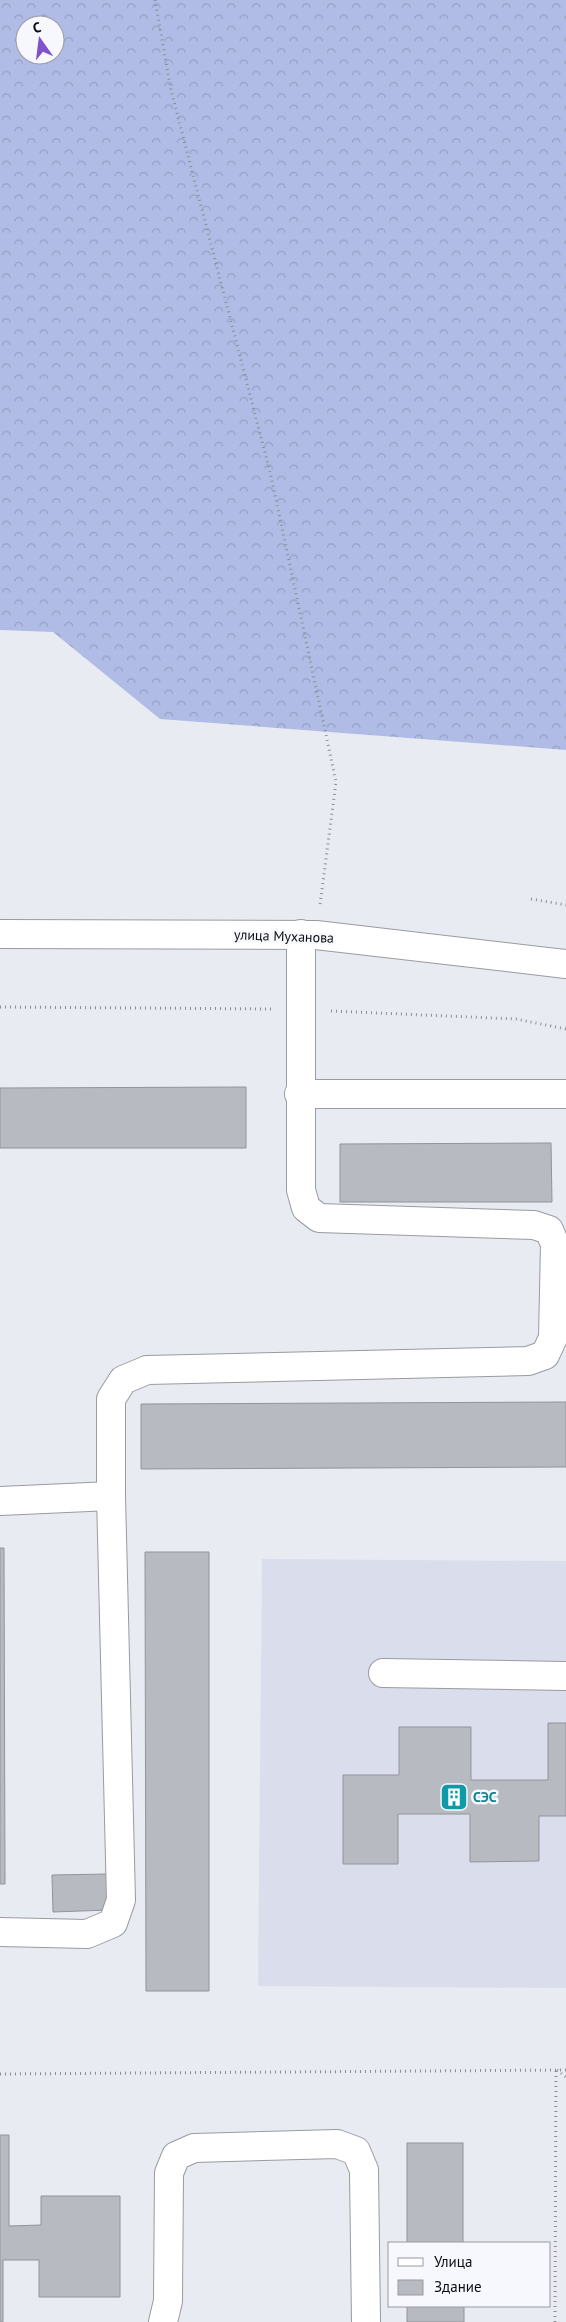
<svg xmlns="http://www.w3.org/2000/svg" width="566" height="2322" font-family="'PT Sans',sans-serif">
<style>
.built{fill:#dadeec}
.forest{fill:url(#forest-crowns);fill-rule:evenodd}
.building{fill:#b8bac1;stroke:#92949a}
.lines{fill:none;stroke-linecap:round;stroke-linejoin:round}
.minor-casing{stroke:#999ba1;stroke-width:30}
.path{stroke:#8d8e93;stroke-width:3;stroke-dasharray:1 4;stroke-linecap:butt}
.minor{stroke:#fff;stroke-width:28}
.labels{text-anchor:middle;stroke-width:5;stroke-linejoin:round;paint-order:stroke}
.street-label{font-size:14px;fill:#0c0c0e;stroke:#f7f8fe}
.culture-label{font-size:14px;font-weight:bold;fill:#0d838f;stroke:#f7f8fe;text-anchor:start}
</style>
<defs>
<pattern id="forest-crowns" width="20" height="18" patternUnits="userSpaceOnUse" patternTransform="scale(1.25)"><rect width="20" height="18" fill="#b0bce5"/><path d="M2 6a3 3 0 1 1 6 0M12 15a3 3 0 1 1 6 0" fill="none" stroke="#96a0c3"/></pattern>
</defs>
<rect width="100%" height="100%" fill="#e9ebf2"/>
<path class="built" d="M262,1559L566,1561V1988L258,1986Z"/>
<path class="forest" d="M0,0H566V750L160,719L53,632L0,630ZM25,25H55V55H25Z"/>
<g class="building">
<path d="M246,1087V1148H0V1088Z"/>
<path d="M551,1143L552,1202H340V1144Z"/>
<path d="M566,1402V1467L141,1469V1404Z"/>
<path d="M0,1548H4L5,1884H0Z"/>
<path d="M145,1552H209V1991H146Z"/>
<path d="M548,1723H566V1816H539V1861L470,1862V1814H398V1864H343V1775H399V1727H471V1780H548Z"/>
<path d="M108,1874L109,1910L53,1912L52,1875Z"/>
<path d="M0,2135H9V2226L41,2225V2196H120V2297H39V2260H3V2322H0Z"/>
<rect x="407" y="2143" width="56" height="100"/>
<rect x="407" y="2306" width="57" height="16"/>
</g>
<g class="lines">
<g class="minor-casing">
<g id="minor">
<path d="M0,934L316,935L566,964"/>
<path d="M299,1094H566"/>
<path d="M0,1501L111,1496V1399L123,1380L147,1370L528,1361L545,1355L553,1338L555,1244L549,1230L534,1225L319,1218L306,1208L301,1190V934"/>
<path d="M383,1673L566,1676"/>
<path d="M0,1932L87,1934L113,1923L121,1900L111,1496"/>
<path d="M163,2322L168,2301L169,2173L176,2156L194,2148L337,2144L356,2151L364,2170L366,2322"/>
</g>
</g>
<g class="path">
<path d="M155,0L171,90L271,476L336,782L320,905"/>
<path d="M531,899L566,905"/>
<path d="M0,1007L272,1009"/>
<path d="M331,1011L516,1019L566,1029"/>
<path d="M557,2070L566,2077"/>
<path d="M0,2074L566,2070"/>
<path d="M555,2322L556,2070"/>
</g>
<use href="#minor" class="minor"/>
</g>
<defs>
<g id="building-square" transform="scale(1.4375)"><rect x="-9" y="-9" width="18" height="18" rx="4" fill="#0f9aa8" stroke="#f7f8fe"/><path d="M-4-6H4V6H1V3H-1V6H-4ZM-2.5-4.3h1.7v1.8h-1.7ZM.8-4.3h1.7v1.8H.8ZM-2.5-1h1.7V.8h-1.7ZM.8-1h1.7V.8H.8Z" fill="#fff"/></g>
</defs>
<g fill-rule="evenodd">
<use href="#building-square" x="454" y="1797"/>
</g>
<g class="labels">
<g class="street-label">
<text transform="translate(284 936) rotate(2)" y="5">улица Муханова</text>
</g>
<g class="culture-label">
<text x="473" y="1802">СЭС</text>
</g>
</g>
<rect x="388" y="2242" width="162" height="65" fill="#f7f8fe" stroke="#999a9e"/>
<rect x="398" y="2258" width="25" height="8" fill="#ffffff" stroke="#999a9e"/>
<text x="434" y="2267" font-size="15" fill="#0c0c0e">Улица</text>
<rect x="398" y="2280" width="25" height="15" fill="#b8bac1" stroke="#999a9e"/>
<text x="434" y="2292" font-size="15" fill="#0c0c0e">Здание</text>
<g transform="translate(40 40) rotate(346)"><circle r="24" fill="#f7f8fe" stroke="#999a9e"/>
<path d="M0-4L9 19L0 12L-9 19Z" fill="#8051ca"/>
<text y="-8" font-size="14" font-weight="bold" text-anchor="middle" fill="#0c0c0e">С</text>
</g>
</svg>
